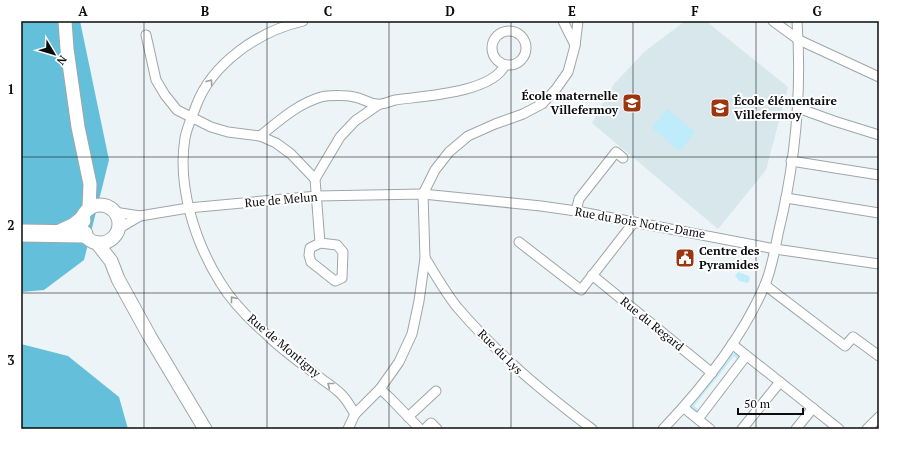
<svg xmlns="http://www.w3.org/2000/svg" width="900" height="450" font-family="'PT Serif',serif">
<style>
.built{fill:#d7e7eb}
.green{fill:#beecfb}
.forest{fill:#64c0da}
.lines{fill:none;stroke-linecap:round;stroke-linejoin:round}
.street-casing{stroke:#9fa6a8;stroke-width:11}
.secondary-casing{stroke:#9fa6a8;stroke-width:15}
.highway-casing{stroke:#9fa6a8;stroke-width:19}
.street{stroke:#fff;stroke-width:9}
.secondary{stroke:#fff;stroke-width:13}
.highway{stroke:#fff;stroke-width:17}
.oneway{stroke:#9d9e9e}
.grid{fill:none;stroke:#0a0c0d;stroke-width:1;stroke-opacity:0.55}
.labels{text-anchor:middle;stroke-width:4;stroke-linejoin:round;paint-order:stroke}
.poi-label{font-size:12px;font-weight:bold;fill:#0a0c0d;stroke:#fff;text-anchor:start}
.street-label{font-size:12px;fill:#0a0c0d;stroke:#fff}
.neatline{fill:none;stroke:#0a0c0d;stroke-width:1.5}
.grid-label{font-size:13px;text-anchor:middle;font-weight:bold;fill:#0a0c0d}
</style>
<rect width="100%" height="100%" fill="#edf4f7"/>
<path class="built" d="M685,21H706L788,87L766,170L718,229L592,123L614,84L644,52Z"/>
<g class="green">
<path d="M667,109L695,132L680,151L652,128Z"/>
<path d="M740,259L747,261L745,267H743L742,270L737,269Z"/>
<path d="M738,272L749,276L750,279L748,283L739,281L738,279L735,276Z"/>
<path d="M737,353L740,355L739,360L734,356L694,406L699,410L698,414L691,411L690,407L692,403L693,404L731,354Z"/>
</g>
<g class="forest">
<path d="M21,21H80L109,160L84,260L44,290L21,292Z"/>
<path d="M21,344L68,356L119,397L128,429H21Z"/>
</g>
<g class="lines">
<g class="street-casing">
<g id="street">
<path d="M303,21C259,31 212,63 196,106C192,117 187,127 185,138C177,186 195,242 220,282C232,302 249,319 266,334C283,351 304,365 323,380C329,384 336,389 342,395C347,400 351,408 355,414"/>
<path d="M563,21L575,45"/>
<path d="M773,21L799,40L879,77"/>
<circle cx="509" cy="48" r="17"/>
<path d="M146,35L156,80L165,95L177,110L211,127L228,132L260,136L276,143L291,154L315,179"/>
<path d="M798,108L834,121L879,135"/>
<path d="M260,136C279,121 297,104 321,97C327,95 348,95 354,97C362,98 370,104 377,104C383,105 390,101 395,100C423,96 492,93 505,65"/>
<path d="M791,161L879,175"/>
<path d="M786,198L879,213"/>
<path d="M576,211L579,199L616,152L623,158"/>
<path d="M114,212L140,216L188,208L317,196L423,194L541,206L576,211L775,249L879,264"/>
<path d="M118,229L140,216"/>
<path d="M519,242L581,290L634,222"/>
<path d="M320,243L315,179L340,137L355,121L378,105"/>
<path d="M320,243L337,245L343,252L342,278L335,281L311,262L309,255L310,248Z"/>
<path d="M425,258C435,274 445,292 457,307C497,354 543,392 592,429"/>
<path d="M592,275L712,373"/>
<path d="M765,285L845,346L853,337L879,356"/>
<path d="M732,344L839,429"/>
<path d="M380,389L389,397L420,429"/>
<path d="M684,408L710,429"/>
<path d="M408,417L436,391"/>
<path d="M698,419L746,356"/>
<path d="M348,429L355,414L380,389L399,362L412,334L419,301L425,258L423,194L435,170L449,152L468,136L495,124L523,114L542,104L556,89L568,72L575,46L578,21"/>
<path d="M425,429L431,423L437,429"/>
<path d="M663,429C703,387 741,340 764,287C771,272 775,250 778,234C795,165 802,92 797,21"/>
<path d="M742,429L780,382"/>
<path d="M796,429L813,408"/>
<path d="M867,429L879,417"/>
</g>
</g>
<g class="secondary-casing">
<g id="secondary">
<path d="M65,21L67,49L78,127L90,184L89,209"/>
<circle cx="100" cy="224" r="19"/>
<path d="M97,243L111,261L118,279L150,337L205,429"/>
</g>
</g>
<g class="highway-casing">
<g id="highway">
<path d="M21,233L84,234"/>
<path d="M60,233L75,226L82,220"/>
</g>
</g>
<use href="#street" class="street"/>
<use href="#secondary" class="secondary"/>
<use href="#highway" class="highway"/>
</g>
<defs><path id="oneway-chevron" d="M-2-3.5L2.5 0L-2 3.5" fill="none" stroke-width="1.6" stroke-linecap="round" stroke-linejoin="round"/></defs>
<g class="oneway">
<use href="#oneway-chevron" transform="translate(210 82) rotate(-54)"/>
<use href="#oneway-chevron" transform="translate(233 299) rotate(-128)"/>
<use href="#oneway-chevron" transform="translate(330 385) rotate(-142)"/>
</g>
<path class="grid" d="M144,21V429M267,21V429M389,21V429M511,21V429M633,21V429M756,21V429M21,157H879M21,293H879"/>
<defs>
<g id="school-square" transform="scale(1)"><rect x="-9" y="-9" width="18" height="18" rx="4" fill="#9c3610" stroke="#fff"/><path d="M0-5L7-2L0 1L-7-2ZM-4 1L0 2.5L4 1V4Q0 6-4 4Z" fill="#fff"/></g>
<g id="civic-square" transform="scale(1)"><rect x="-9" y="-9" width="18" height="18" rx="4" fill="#9c3610" stroke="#fff"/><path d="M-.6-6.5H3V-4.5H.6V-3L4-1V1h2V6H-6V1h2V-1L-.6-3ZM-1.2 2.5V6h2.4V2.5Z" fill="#fff"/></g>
</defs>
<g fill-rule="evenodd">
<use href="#school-square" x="632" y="103"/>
<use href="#school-square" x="720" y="108"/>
<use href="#civic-square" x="685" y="258"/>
</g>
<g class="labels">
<g class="poi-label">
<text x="618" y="100" text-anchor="end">École maternelle<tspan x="618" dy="14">Villefermoy</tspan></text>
<text x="734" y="105">École élémentaire<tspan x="734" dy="14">Villefermoy</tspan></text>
<text x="699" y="255">Centre des<tspan x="699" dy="14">Pyramides</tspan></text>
</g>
<g class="street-label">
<text transform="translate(281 200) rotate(-5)" y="4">Rue de Melun</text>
<text transform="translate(640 223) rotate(10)" y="4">Rue du Bois Notre-Dame</text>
<text transform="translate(652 324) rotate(39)" y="4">Rue du Regard</text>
<text transform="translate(284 346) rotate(40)" y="4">Rue de Montigny</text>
<text transform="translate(500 352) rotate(45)" y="4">Rue du Lys</text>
</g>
</g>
<rect width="900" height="450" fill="none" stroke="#ffffff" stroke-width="44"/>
<g transform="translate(54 54) rotate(128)" stroke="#ffffff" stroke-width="3" paint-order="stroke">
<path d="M0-3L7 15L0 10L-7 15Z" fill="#0a0c0d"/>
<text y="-6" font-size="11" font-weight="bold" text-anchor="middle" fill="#0a0c0d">N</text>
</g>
<path d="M738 408v6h65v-6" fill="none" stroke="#0a0c0d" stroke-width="2"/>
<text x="744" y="408" font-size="12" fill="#0a0c0d" stroke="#ffffff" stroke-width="3" paint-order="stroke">50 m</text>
<rect x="22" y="22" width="856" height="406" class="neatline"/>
<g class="grid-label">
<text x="83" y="16">A</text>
<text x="205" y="16">B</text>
<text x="328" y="16">C</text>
<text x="450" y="16">D</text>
<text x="572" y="16">E</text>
<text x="695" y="16">F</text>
<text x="817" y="16">G</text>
<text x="11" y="94">1</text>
<text x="11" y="230">2</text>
<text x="11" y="365">3</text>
</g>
</svg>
